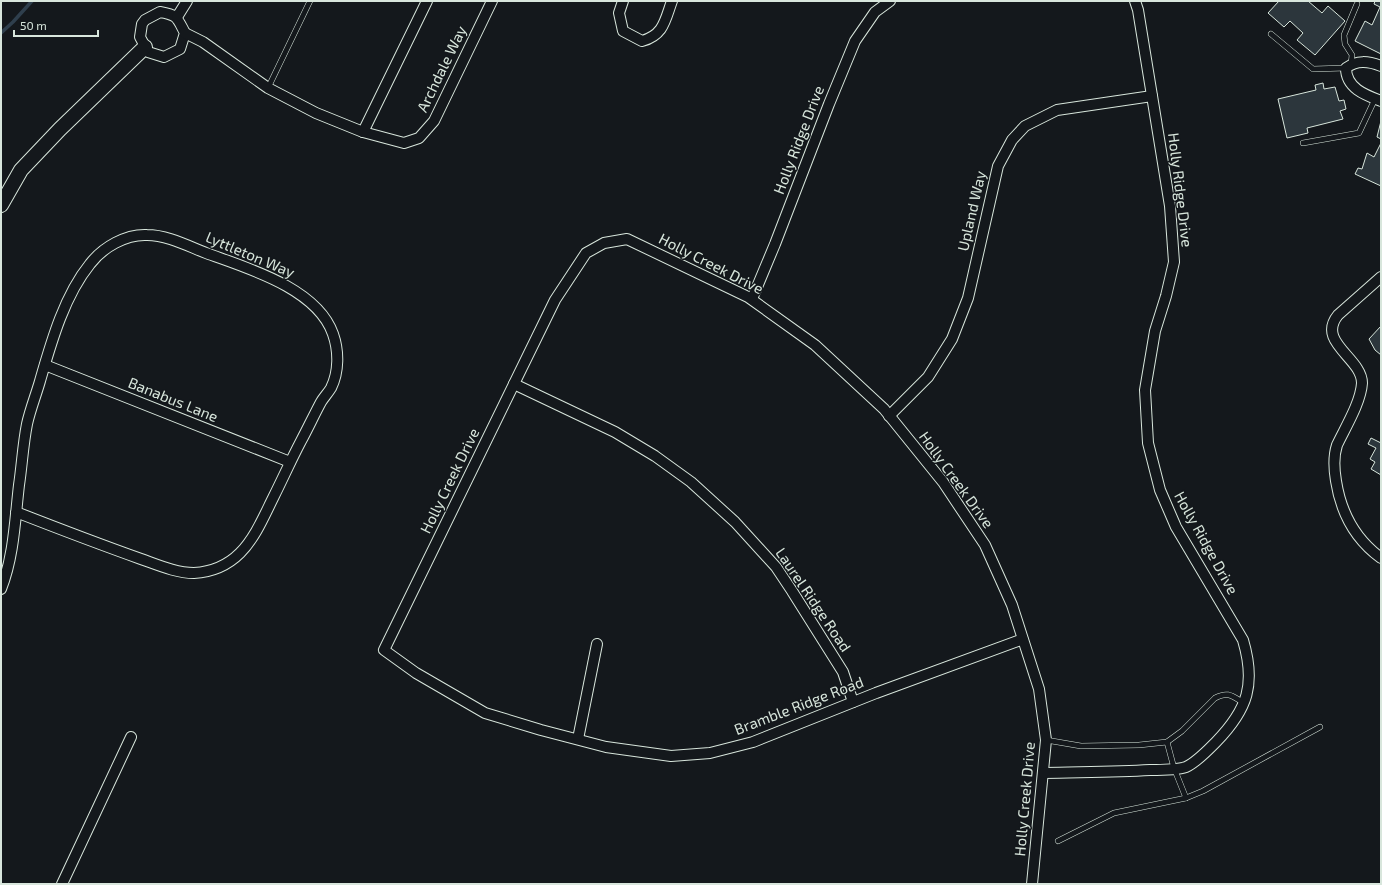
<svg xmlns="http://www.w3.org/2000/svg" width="1382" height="885" font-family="'Exo 2',sans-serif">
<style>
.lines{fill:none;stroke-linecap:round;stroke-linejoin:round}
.stream{stroke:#2f3f4d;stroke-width:3.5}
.building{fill:#2c363c;stroke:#d8e6dc}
.lane-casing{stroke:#d8e6dc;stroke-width:6}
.street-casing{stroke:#d8e6dc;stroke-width:12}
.secondary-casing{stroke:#d8e6dc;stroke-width:16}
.lane{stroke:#14181c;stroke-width:5}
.street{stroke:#14181c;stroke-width:10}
.secondary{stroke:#14181c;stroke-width:14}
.labels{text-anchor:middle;stroke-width:3;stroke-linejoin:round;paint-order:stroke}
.street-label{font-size:15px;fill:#d8e6dc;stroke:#14181c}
</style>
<rect width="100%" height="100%" fill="#14181c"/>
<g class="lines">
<path class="stream" d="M1,33L13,22L32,1"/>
</g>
<g class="building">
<path d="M1279,1H1308L1322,13L1328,6L1345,21L1315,55L1297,40L1303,33L1290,21L1284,27L1268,13Z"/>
<path d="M1375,1H1381V54L1355,41L1365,21L1372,25L1380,7L1374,4Z"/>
<path d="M1323,83L1324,89L1335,87L1339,101L1344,100L1346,109L1340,111L1343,119L1307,128L1308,133L1287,138L1278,99L1316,90L1315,85Z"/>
<path d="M1381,121V139L1377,137Z"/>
<path d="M1381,143V186L1355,174L1358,168L1362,169L1367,153L1374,157Z"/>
<path d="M1381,326V355L1375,350L1369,339Z"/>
<path d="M1371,438L1381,443V475L1371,469L1375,462L1370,459L1376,448L1368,444Z"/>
</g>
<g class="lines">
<g class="lane-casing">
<g id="lane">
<path d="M1271,34L1313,69L1346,68"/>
<path d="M1351,65L1352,55L1345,44L1344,35L1357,4"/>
<path d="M268,88L310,1"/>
<path d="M1303,143L1359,133L1375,99"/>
<path d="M1046,740L1081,746L1139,745L1167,742L1182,731L1215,698C1228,691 1232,696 1244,703"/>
<path d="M1167,742L1174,768L1186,798"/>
<path d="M1058,841L1114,813L1186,798L1203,791L1320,727"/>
</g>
</g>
<g class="street-casing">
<g id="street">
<path d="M623,1L619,13L623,31L642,41C664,35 665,20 672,1"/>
<path d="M160,12C178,15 177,18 185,33L180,49L164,57L148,52L140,37L142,24L145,20Z"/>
<path d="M177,17L187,1"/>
<path d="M185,33L203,42L268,88L316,113L363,132L404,143L419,138L434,121L492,1"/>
<path d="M1381,66C1368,61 1357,60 1346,68C1346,88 1365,95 1381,101"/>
<path d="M363,132L427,1"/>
<path d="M1381,277L1338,315C1316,342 1362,358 1362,383C1361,402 1345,428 1337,445C1333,457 1334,469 1336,481C1341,513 1355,539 1381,558"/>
<path d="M752,299L775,244L829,104L855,41L875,12L890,1"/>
<path d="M45,365L290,462"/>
<path d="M514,384L615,432L655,456L691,482L735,522L776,567L792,591L843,672L853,702"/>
<path d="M889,416L928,377L952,339L968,298L998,166L1012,140L1025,126L1057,110L1152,96"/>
<path d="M1,589C14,556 15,519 19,485C22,465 23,444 27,424C30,410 36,395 40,381C51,343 64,296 90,264C103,247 126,234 147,235C167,235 188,246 206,253C247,268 317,288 333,334C339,351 339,372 331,388C328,393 324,397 321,402C314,415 308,428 301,441C291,460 283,478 274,496C264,516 255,538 240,553C228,565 211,572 194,573C176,573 158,565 141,559C99,544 57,528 16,512"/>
<path d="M1023,639L876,693L753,742L710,753L671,756L606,747L541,730L485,713L416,673L384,650L555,300L586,253L604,243L627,239L748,297L815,345L884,409L943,482L985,545L1012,605L1039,689L1046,740L1032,884"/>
<path d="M578,739L597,644"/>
<path d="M1044,773C1079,772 1115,772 1150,770C1160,770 1177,770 1186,767C1197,762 1208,750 1216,742C1248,709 1256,684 1243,640L1176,527L1160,490L1148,443L1145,390L1155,331L1166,296L1174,262L1170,206L1138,10L1135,1"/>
<path d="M62,884L131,737"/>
</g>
</g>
<g class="secondary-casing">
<path id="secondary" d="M1,205L21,170L60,129L145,47"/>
</g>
<use href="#lane" class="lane"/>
<use href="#street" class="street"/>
<use href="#secondary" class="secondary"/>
</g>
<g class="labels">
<g class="street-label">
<text transform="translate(442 69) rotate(-64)" y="5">Archdale Way</text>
<text transform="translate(799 140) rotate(-69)" y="5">Holly Ridge Drive</text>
<text transform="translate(1180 190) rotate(83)" y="5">Holly Ridge Drive</text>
<text transform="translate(972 211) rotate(-77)" y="5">Upland Way</text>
<text transform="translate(250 255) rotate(23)" y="5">Lyttleton Way</text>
<text transform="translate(711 264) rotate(27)" y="5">Holly Creek Drive</text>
<text transform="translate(173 400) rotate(22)" y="5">Banabus Lane</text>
<text transform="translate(956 480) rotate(54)" y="5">Holly Creek Drive</text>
<text transform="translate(450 481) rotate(-64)" y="5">Holly Creek Drive</text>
<text transform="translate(1206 543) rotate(61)" y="5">Holly Ridge Drive</text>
<text transform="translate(813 600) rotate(56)" y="5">Laurel Ridge Road</text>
<text transform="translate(799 706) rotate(-21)" y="5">Bramble Ridge Road</text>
<text transform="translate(1025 799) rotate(-85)" y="5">Holly Creek Drive</text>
</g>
</g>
<rect width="1382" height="885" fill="none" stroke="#d8e6dc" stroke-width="4"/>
<path d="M14 30v6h84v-6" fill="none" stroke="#d8e6dc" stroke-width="2"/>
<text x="20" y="30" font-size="12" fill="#d8e6dc" stroke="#14181c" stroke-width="3" paint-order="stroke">50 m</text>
</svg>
